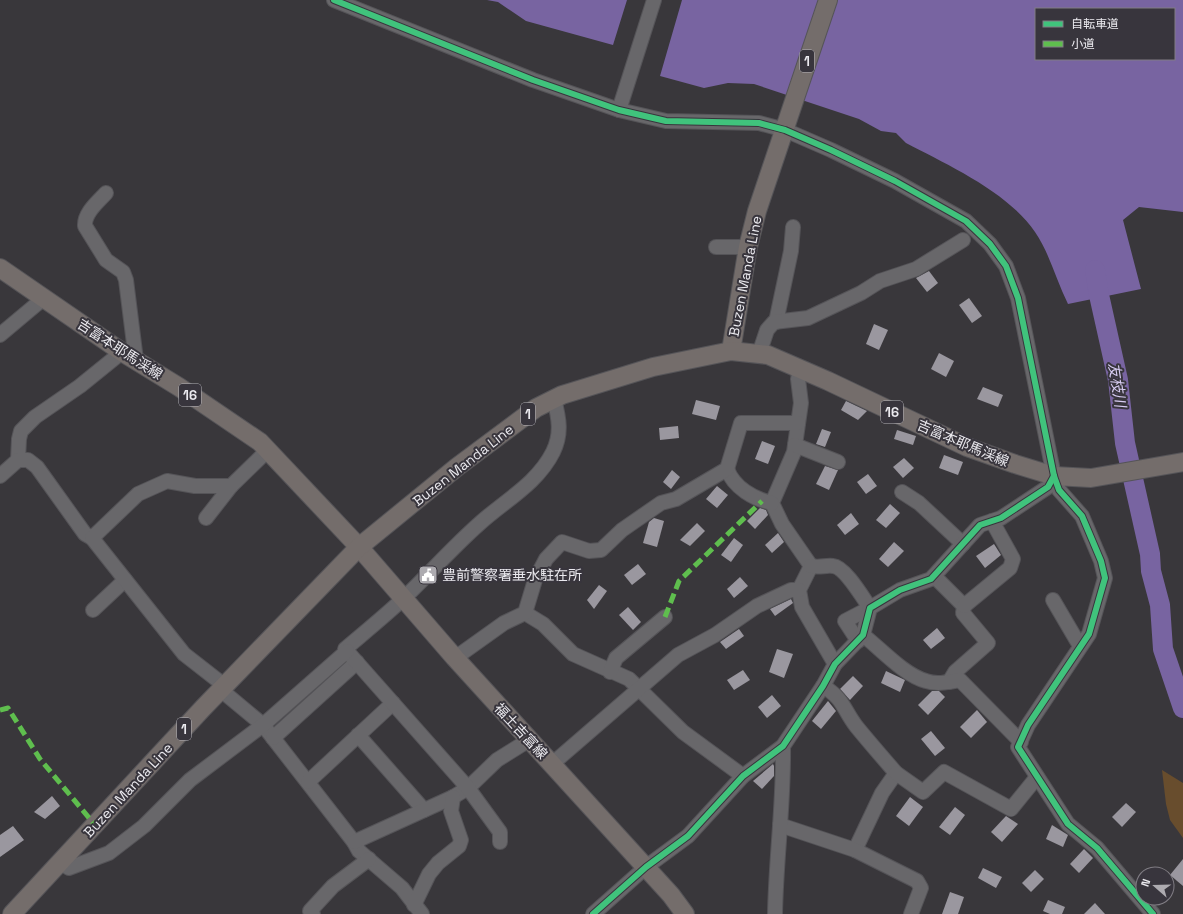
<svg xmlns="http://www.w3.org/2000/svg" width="1183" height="914" font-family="'Space Grotesk','Noto Sans JP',sans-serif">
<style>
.green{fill:#684d2d}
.water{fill:#7864a1;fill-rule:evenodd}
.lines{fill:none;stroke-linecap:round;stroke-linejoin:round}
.river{stroke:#7864a1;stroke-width:20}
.building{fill:#9a979f}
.minor-casing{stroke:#555458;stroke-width:16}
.major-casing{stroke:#555458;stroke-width:20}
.minor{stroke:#68676a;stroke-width:14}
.major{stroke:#746d6b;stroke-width:18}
.quiet{stroke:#5fbe4e;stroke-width:5;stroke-dasharray:10 5;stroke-linecap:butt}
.cycleway-casing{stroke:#38353d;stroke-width:8}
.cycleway{stroke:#40c37c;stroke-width:6}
.labels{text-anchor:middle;stroke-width:4;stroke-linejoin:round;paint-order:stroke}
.shield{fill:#38353d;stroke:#b5b4ba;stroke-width:1}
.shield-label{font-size:13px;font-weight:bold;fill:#ebeaef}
.street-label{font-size:14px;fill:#ebeaef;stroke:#38353d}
.poi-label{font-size:14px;fill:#ebeaef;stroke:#38353d;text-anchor:start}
.water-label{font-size:15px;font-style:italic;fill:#d8cdf3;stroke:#38353d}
</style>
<rect width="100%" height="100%" fill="#39373b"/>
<path class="green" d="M1162,770L1183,783V838L1170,820L1166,804Z"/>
<g class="water">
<path d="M487,0H627L613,45L526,21L498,2Z"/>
<path d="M682,0H1183V212L1139,207L1123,220L1141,289L1068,304C1056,280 1050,254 1035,232C1008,192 948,165 906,143L896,133L881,131L859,119L754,84L728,83L704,88L660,76ZM1036,9H1174V59H1036Z"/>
</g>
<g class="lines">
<path class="river" d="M1095,270L1099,295L1118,380L1125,443L1150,554L1151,571L1160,605L1163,649L1183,708"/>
</g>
<g class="building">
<path d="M929,271L938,283L927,292L916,278Z"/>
<path d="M969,298L982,316L972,323L959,305Z"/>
<path d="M874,324L888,330L879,350L866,344Z"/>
<path d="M939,353L954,361L946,377L931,369Z"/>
<path d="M983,387L1003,395L998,407L977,399Z"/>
<path d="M696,400L720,406L716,420L692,414Z"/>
<path d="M846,401L867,411L858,420L841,410Z"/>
<path d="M678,426L679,438L660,440L659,428Z"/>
<path d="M822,429L831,432L825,447L816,444Z"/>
<path d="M897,430L916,436L913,445L894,439Z"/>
<path d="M762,441L775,446L768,464L755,459Z"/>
<path d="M944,455L963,462L958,475L939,468Z"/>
<path d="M904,458L914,468L903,478L893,467Z"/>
<path d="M825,466L838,470L829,490L816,484Z"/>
<path d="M672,470L680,477L671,489L663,482Z"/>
<path d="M868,474L877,486L866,494L857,482Z"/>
<path d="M717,486L728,495L717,508L706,499Z"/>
<path d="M890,504L900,513L886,528L876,520Z"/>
<path d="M760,508L766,510L768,515L755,529L747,521Z"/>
<path d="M851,513L859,524L845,535L837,525Z"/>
<path d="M654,518L664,521L657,547L643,543L649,522Z"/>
<path d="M697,523L705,531L690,546L680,540Z"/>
<path d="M778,533L784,542L772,553L765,545Z"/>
<path d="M734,538L743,545L731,562L721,555Z"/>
<path d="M894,542L904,551L888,567L879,559Z"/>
<path d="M994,544L1001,555L985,568L976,556Z"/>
<path d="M638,564L646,574L632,585L624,575Z"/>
<path d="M740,577L748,586L734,598L727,589Z"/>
<path d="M599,585L607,591L594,609L587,600Z"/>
<path d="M791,599L793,603L775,616L770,609Z"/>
<path d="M628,607L641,622L633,630L619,615Z"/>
<path d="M937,628L945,638L931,649L923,640Z"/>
<path d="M739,629L744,636L726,649L720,642Z"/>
<path d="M777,649L793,654L784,678L769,672Z"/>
<path d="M743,670L750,680L734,690L727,680Z"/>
<path d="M886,671L905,680L900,692L881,683Z"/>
<path d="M853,676L863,686L850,700L840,689Z"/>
<path d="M932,691H939L945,697L928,715L918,705Z"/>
<path d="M772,695L781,706L767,718L758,707Z"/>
<path d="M828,701L836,711L821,729L812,721Z"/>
<path d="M977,710L987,722L971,738L960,727Z"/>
<path d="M931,731L945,748L935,756L921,739Z"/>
<path d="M773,764L774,766V776L762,789L753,781Z"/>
<path d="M52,796L60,806L45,819L34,812Z"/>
<path d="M910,797L923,807L909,826L896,816Z"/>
<path d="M1126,803L1136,812L1122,827L1112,817Z"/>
<path d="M955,807L965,815L950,835L939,827Z"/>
<path d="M1006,816L1018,824L1002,842L991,832Z"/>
<path d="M1052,825L1068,835L1063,847L1046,839Z"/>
<path d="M13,826L24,840L0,857V835Z"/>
<path d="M1084,849L1093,858L1079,873L1070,864Z"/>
<path d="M1183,859V886L1170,875Z"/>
<path d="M983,868L1002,877L996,888L978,878Z"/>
<path d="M1035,870L1044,879L1031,892L1022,883Z"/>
<path d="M950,892L964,897L958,914H942Z"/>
<path d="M1048,900L1065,907L1062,914H1050L1043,911Z"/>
<path d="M1095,903L1105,914H1084Z"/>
</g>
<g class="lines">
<g class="minor-casing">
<g id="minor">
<path d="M334,0L533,80L619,110L666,121L759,123L785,130L831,150L895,181L966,221L990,244L1006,266L1018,298L1054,476L1059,490L1082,516L1101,561L1105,578L1089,634L1028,725L1018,747L1068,824L1097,848L1153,914"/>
<path d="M619,110L654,0"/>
<path d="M106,193C98,202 84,213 85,226L106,260L123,272L126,280L136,360"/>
<path d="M716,247H748"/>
<path d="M776,322L791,251L793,227"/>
<path d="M0,335L44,298"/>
<path d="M759,354L767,330L774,322L808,318L861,293L880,281L916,269L963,240"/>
<path d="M800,369L798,379L801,403L794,452L772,503L782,524L811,566L799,590L802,607L835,664"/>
<path d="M795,445L838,462"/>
<path d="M18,460L19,439L21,431L35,417L80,386L122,352"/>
<path d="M727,469C734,488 754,499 772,503"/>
<path d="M0,476L18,460H28L37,467L85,534L92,538"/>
<path d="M902,492L919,503L963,544"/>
<path d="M206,518L231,486"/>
<path d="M811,566C820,568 825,565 833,566C845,567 863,598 870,608L845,621L858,641"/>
<path d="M934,576L964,606L963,613L988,643L955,672L949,682"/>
<path d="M1053,600L1080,646"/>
<path d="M964,606L1010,568L1013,559L992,521"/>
<path d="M93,610L125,580"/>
<path d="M525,613L543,624L573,654L629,679L683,732L743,776"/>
<path d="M863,635C881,649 904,675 926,681C937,685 949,682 960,680L1021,742"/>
<path d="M455,658L504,623L525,613L535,580L546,559L562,542L589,551L601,550L622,530L661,503L676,499L727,469L741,423H798"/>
<path d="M610,672L616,658L665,617"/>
<path d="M225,686L184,654L92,538L138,494L167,481L195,486H231L268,450"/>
<path d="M823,686C844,699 843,709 856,726C869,742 883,758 896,773L882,793L855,850"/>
<path d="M221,690L263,725L354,842L359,851L402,888L422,914"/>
<path d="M358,735L424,810"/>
<path d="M273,738L357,662"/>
<path d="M552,764L678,655L715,635L757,606L791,590H799"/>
<path d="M896,773L923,792L944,772L1011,809L1037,777"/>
<path d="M308,782L393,703"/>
<path d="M780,825L855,850L917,881L921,888L911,914"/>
<path d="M354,842L453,797L468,788L497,760L529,740"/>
<path d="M500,842V832L468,788L345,649C365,632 386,615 405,597C430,573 453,547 479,524C504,501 537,484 553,452C562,434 559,418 554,399"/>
<path d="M61,863L69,868L109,853L144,826L190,780L263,725L347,651"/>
<path d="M414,905L429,874L438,863L459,846L461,840L451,811L453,797"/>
<path d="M313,914L310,911L333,886L369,859"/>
<path d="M593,914L646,867L688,836L743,776L783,746L823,686L835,664L863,635L870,608L900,590L931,579L980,525L1001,518L1048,487L1054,476"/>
<path d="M775,914C776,858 784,802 783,746"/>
</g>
</g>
<g class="major-casing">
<g id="major">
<path d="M0,268L122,352L179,387L260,442L359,547L455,658L671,895L685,914"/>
<path d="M731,351L748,247L757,211L828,0"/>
<path d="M12,914L203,708L359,547L457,467L536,408L562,395L653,367L731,351L768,355L828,381L967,447L1015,464L1054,476L1091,478L1183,462"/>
</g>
</g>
<use href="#minor" class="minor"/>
<use href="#major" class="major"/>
<g class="quiet">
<path d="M665,617L679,581L762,501"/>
<path d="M0,710L8,708L40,759L95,825"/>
</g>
<g class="cycleway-casing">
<g id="cycleway">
<path d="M334,0L533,80L619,110L666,121L759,123L785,130L831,150L895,181L966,221L990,244L1006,266L1018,298L1054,476L1059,490L1082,516L1101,561L1105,578L1089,634L1028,725L1018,747L1068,824L1097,848L1153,914"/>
<path d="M593,914L646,867L688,836L743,776L783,746L823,686L835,664L863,635L870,608L900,590L931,579L980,525L1001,518L1048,487L1054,476"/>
</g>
</g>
<use href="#cycleway" class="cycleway"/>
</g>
<defs>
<g id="civic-square" transform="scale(1)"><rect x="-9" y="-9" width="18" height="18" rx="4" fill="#adabb0" stroke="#38353d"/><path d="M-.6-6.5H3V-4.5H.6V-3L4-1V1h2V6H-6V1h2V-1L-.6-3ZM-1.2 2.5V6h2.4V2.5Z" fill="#fff"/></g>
</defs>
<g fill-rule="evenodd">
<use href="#civic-square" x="428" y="575"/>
</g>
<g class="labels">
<g class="shield">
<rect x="800" y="50" width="14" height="22" rx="3"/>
<rect x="179" y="384" width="22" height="22" rx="3"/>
<rect x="881" y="401" width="22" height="22" rx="3"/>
<rect x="521" y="403" width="14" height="22" rx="3"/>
<rect x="177" y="718" width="14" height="22" rx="3"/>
</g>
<g class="shield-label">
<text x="807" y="66">1</text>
<text x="190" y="400">16</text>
<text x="892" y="417">16</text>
<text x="528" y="419">1</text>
<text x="184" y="734">1</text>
</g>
<g class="street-label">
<text transform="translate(745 276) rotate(-79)" y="5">Buzen Manda Line</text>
<text transform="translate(120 349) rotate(33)" y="5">吉富本耶馬渓線</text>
<text transform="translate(963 443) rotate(23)" y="5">吉富本耶馬渓線</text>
<text transform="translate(463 465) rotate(-38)" y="5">Buzen Manda Line</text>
<text transform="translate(521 731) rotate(47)" y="5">福土吉富線</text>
<text transform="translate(128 790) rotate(-47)" y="5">Buzen Manda Line</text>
</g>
<g class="poi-label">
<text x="442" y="580">豊前警察署垂水駐在所</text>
</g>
<g class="water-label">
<text transform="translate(1117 385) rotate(81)" y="5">友枝川</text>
</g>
</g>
<rect x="1035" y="8" width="140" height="52" fill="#38353d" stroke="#807d84"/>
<rect x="1043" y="21" width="20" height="6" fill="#40c37c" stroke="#807d84"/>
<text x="1071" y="28" font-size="12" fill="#ebeaef">自転車道</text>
<rect x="1043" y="41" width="20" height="6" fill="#5fbe4e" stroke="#807d84"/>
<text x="1071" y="48" font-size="12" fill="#ebeaef">小道</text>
<g transform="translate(1155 886) rotate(290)"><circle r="19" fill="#38353d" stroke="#807d84"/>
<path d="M0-3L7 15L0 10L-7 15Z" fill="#adabb0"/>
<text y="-6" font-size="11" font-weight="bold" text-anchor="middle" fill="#ebeaef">N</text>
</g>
</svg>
